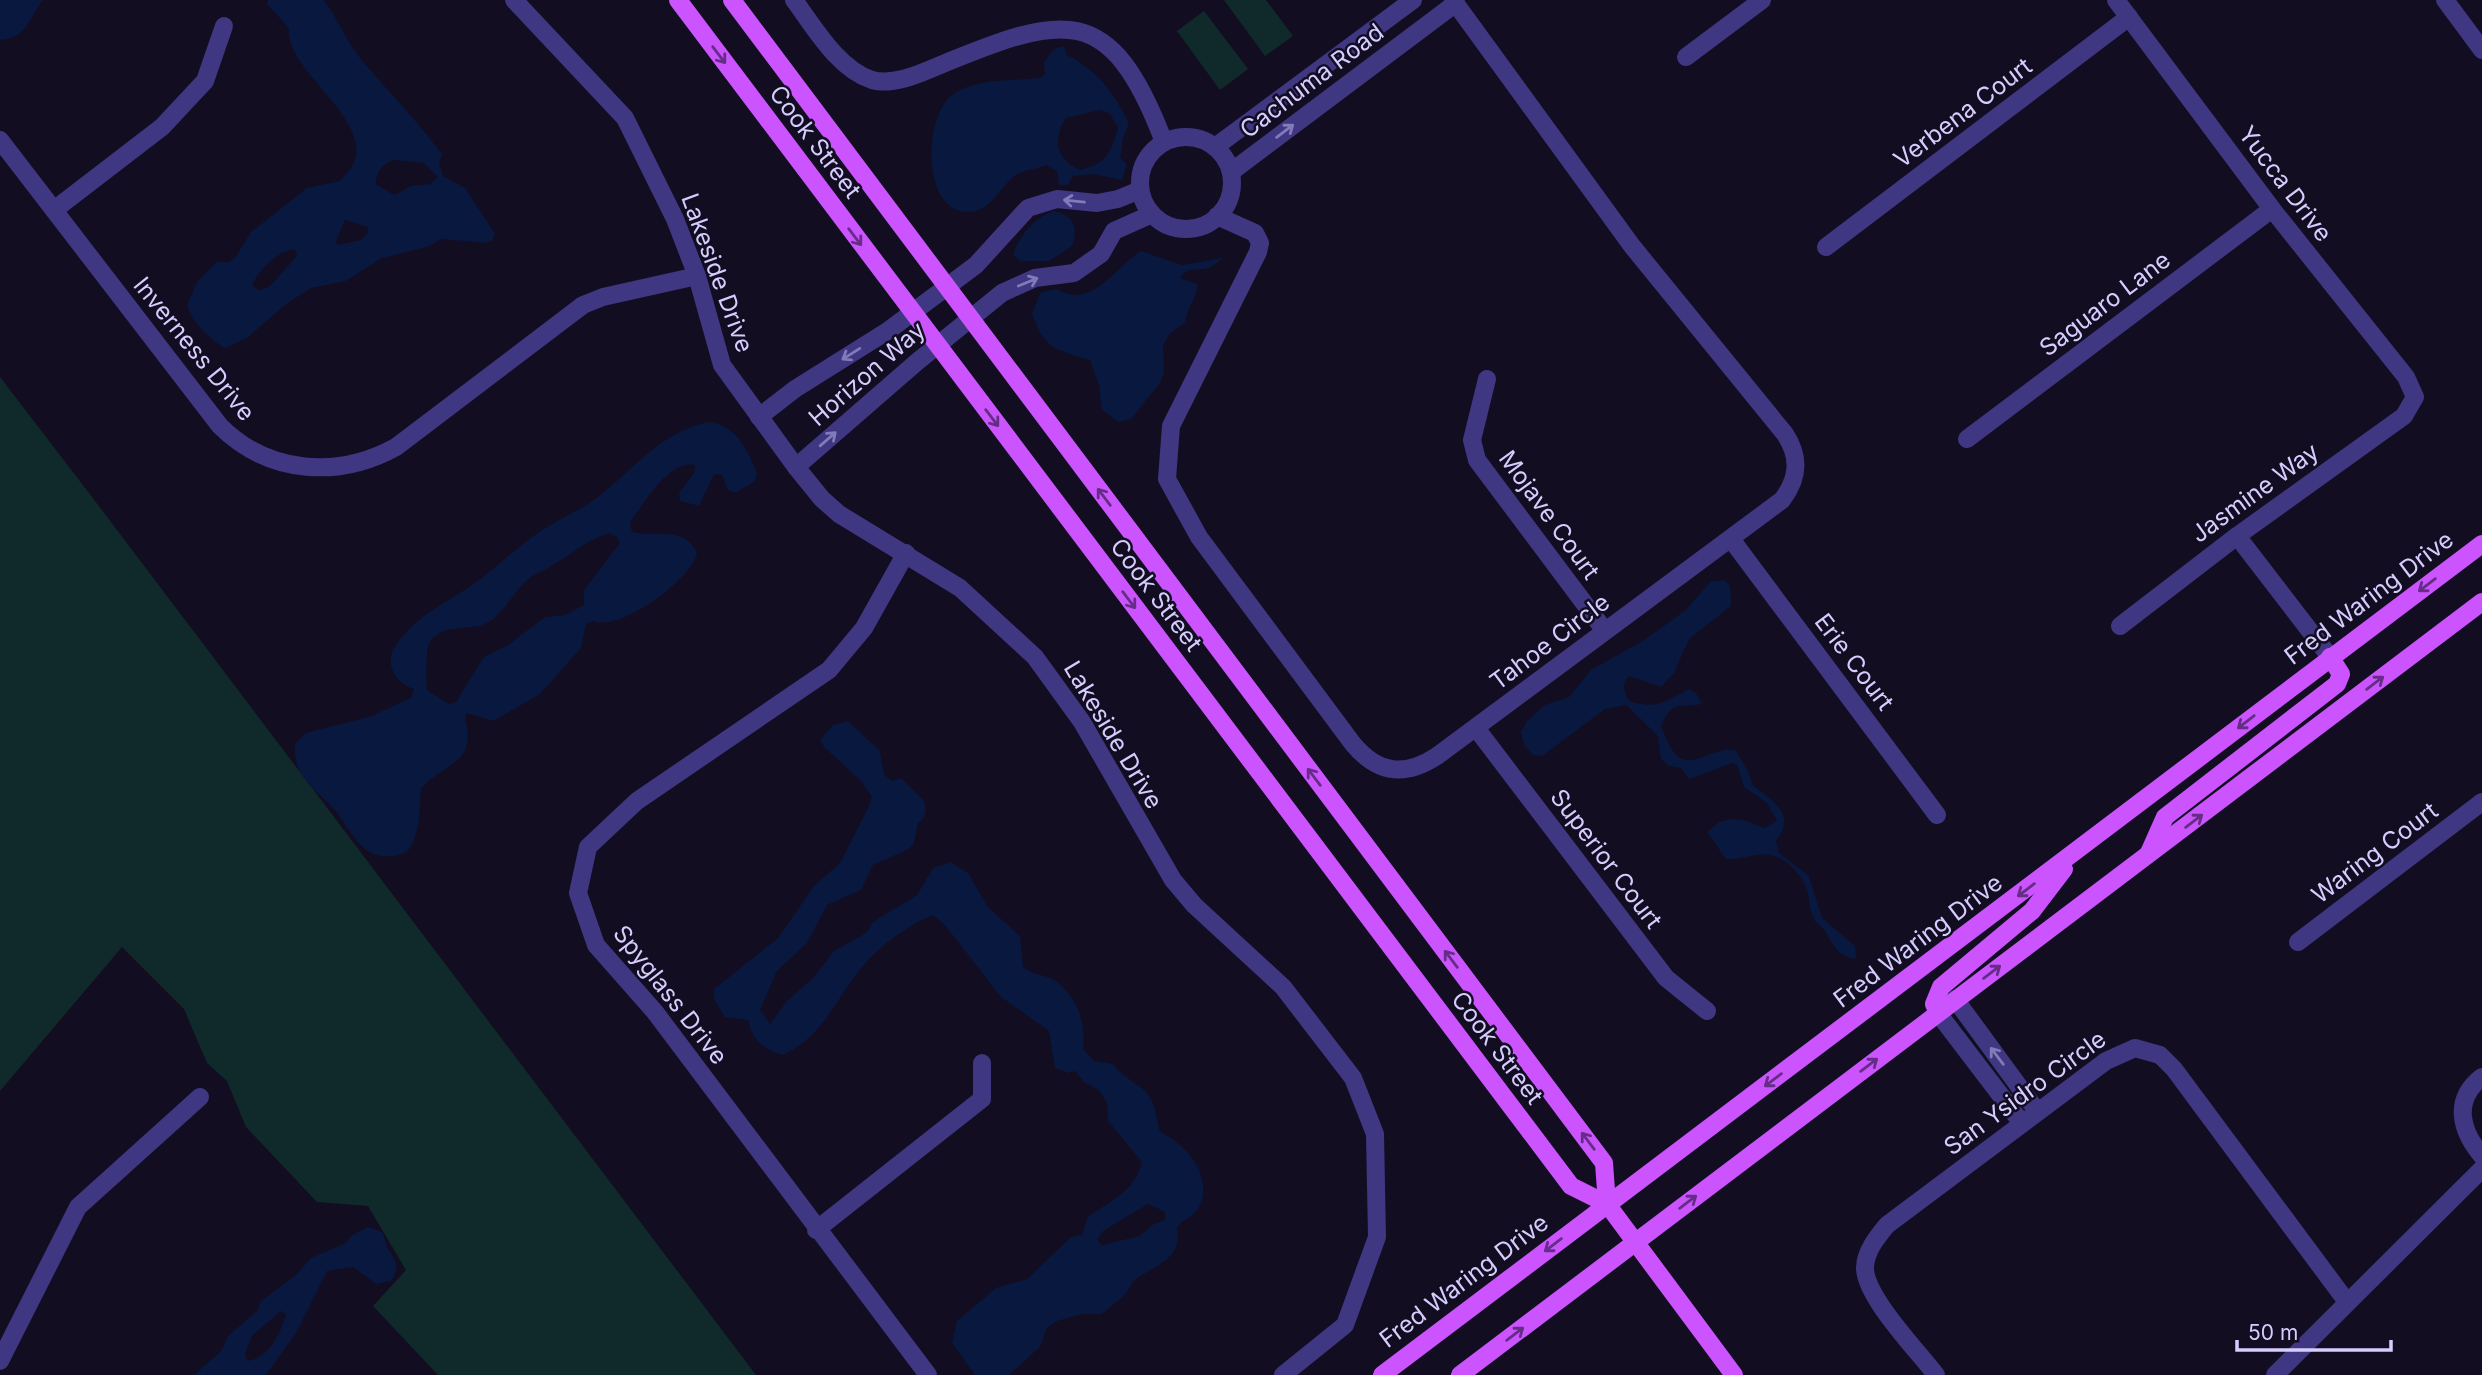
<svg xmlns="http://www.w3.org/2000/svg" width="2482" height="1375" font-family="Inter,sans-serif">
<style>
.green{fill:#102a2b}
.water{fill:#09183e;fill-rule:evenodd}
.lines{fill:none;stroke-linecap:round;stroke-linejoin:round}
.minor{stroke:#3f3781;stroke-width:18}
.major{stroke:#cb54ff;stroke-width:18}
.oneway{stroke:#652d85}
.oneway2{stroke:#837aba}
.labels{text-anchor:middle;stroke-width:5;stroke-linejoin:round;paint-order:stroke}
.street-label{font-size:24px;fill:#d6cdff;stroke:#120d21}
</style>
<rect width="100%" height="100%" fill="#120d21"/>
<g class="green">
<path d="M1224,0H1266L1293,36L1265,56Z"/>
<path d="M1204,11L1248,69L1220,90L1177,31Z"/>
<path d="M0,377L89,493L756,1375H438L373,1306L406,1270L368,1206L317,1202L246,1127L227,1081L207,1063L184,1009L122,947L0,1091Z"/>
</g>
<g class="water">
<path d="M0,0H43C29,18 26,39 0,40Z"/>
<path d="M268,0H324C339,20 347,44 365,64C391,94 418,122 442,154L439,163L443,176L465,188L495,234L492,241L485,243L442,239L427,247L382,258L346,281L311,288L285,305L247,338L225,348C209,339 193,323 187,305L197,282L216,262H229L235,258L251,232L307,188L340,181C344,176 350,170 353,164C375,120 283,69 289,28L267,4ZM393,160L424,163L438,177L430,184L411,186L394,195L376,184C376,172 382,165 393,160ZM345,220L368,227V232L361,240L337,245L336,241ZM295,249L297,256L269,287L259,290L252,286C257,271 279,250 295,249Z"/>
<path d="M1059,47H1064L1067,55C1097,70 1115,93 1129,124L1123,138L1120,158L1127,164L1122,180L1093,174L1073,176L1068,185H1059L1057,171L1046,165C1037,170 1024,169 1016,175C1000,186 990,214 966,212C921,209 924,116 952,95C975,78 1013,81 1040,78L1045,74L1044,62L1052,51ZM1100,110L1109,113L1118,127C1112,152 1106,164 1080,170C1056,159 1052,140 1066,118Z"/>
<path d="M1054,211C1073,214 1079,228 1072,246L1049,261H1020L1013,254C1020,235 1034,217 1054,211Z"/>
<path d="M1141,251L1182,265L1222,258C1204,279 1191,261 1180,278L1197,284C1198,297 1186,309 1185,323L1170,333L1163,345L1164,373L1159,384L1131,419L1119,422L1102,410L1099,385L1090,360C1057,350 1044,350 1032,313L1041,292L1057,289C1091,311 1116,266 1141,251Z"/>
<path d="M707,422C736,424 747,448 757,473L754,482L736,493L728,490L722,475L714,474L699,506L680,501L679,493L694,473L695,465C668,460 645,503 630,522L632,532C656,538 687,525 697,554C690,580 621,632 594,621L586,624L581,648L540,694L493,721L467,713L465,717C477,765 447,761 421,788C419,808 421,828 411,846C407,853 401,855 393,856C360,860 352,830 334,809C315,788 293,778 295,744L306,733L369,717L411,698L414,689C397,684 384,665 394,648C412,619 440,606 468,588C493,571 514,549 539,532C557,520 577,512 594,500C633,471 656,435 707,422ZM609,533L617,537L620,543L584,590V605L565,615L545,617L508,645L484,657L456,702L449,704L427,690C426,684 426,648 429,643C444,621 470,633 489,622C505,612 512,595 525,582C533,574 544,571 553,565C572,554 587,540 609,533Z"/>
<path d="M1725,580L1730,586L1731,606L1689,639L1674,673L1661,687L1629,676C1621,685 1624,691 1629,701C1658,710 1665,701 1689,689L1696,693L1702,704C1677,709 1674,699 1661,726C1683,788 1701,746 1735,750L1748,771L1753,786C1774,801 1797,815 1776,841L1779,853L1809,876L1822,918L1855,946L1856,959C1839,957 1834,946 1826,933C1824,928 1818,925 1815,921C1809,911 1810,900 1807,890C1803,877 1787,859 1774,856C1759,851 1742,860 1726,859L1707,832L1719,822L1732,819L1744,820L1764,828L1777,821L1767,803L1744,787L1737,765L1732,763L1689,779L1681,768L1669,766L1661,759L1658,736L1626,705L1605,709L1542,756L1533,755L1524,745L1521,732L1527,721L1545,705L1569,697L1591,670L1644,640L1686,610L1710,582Z"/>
<path d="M848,721L880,751L884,775L893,781L901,778L923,800L926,807L924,818L918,823L914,843L909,849L873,865L861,890L827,905L807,943L777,971L760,1010L770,1024L787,1001L815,976L834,951L866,933L873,922L917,895L933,868L951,862L968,873L988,907L1020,936L1023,967C1032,975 1043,974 1054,980C1078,996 1086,1023 1083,1049L1094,1061L1113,1064C1123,1078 1137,1082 1148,1094C1156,1104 1156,1119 1160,1132C1186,1143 1216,1179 1198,1209C1193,1218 1182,1219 1177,1228C1183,1259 1156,1265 1136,1279C1132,1281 1130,1288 1127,1292C1120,1300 1110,1307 1102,1314H1082L1057,1321L1047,1328L1040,1347L1009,1375H975L952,1343L957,1321L996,1288L1027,1279L1071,1237L1082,1235L1088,1217C1111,1200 1134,1193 1142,1162L1108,1121L1107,1103L1099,1090L1085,1083L1075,1071L1068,1073L1055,1068L1049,1031L1001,997L944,924L933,915C904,927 874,950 856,975C831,1008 821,1037 783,1055C764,1051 752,1039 748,1020L725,1017L714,999V989L778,938L814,886L840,863L869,806L872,797L861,781L824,747L820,740L833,725ZM1148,1204L1165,1212V1220L1152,1225L1140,1236L1102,1245L1097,1240L1103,1231Z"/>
<path d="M368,1227L382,1232C385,1237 385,1244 388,1249C396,1262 401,1266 391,1281L376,1284L353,1267L327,1271L296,1333L266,1375H194L221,1351L228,1336L257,1311L261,1301L295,1276L311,1258L346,1243L351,1236ZM281,1311L286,1314C280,1334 270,1358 247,1361L245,1354L252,1336Z"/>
</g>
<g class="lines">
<g class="minor">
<path d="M514,0L625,118L675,219L697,276L722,365L796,467L822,499L839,514L960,588L1035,657L1082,722L1173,880L1194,905L1283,987L1353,1078L1375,1134L1377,1237L1345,1325L1283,1375"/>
<path d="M794,0C814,27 838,69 872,80C893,86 919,74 938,66C1064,14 1110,0 1164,142"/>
<path d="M2116,0L2272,209L2406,377L2415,397L2404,416L2237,536L2120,626"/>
<path d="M2445,0L2482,50"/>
<path d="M1686,57L1762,0"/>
<circle cx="1186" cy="183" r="46"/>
<path d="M0,140L220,426C268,474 338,479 396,447L583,305L603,297L697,276"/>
<path d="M1215,147L1413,0"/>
<path d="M1231,172L1456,3"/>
<path d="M54,210L162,127L205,81L224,26"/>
<path d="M1217,216L1255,233L1260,243L1258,252L1171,426L1167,479L1199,537L1353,744C1378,774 1405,777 1437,756L1782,500C1799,478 1800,457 1785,434L1632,246L1453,0"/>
<path d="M1826,247L2129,17"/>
<path d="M1487,379L1472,440L1477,460L1605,631"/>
<path d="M759,417L795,389L889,330L976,265L1028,208L1057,199L1097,203L1118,199L1140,190"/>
<path d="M1967,439L2272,209"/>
<path d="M796,467L918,361L1002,293L1035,278L1074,273L1101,254L1114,231L1152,214"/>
<path d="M2237,536L2330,657"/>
<path d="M1731,539L1937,815"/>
<path d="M906,553L864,628L829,670L637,801L588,847L578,893L596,945L655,1012L928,1375"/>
<path d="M1476,728L1666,978L1707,1011"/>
<path d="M2298,942L2482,802"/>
<path d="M1955,999L2037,1111"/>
<path d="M1938,1013L2021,1122"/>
<path d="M2482,1077C2452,1100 2461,1131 2482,1156"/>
<path d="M816,1230L982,1099V1063"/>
<path d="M0,1361L78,1207L200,1097"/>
<path d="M1936,1375C1918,1351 1865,1297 1865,1268C1865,1252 1877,1237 1887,1225L2106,1061L2135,1048L2160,1055L2174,1069L2347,1302"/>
<path d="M2275,1375L2482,1169"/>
</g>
<g class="major">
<path d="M678,0L1571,1186L1607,1204"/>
<path d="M732,0L1604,1163L1607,1204L1734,1375"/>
<path d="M2149,853L2165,817L2337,684L2341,674L2330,657"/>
<path d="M1938,1013L1934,1004L1941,987L2032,911L2064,869"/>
<path d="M1382,1375L2482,544"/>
<path d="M1460,1375L2482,602"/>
</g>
</g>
<defs><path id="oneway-shaft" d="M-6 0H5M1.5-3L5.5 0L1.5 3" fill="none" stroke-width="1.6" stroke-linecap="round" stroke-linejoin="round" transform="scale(1.75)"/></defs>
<g class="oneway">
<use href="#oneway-shaft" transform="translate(719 55) rotate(53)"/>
<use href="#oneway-shaft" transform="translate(855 237) rotate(53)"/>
<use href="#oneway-shaft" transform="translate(992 418) rotate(53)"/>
<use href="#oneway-shaft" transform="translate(1104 497) rotate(-127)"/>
<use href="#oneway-shaft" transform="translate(2427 585) rotate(143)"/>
<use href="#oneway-shaft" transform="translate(1129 600) rotate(53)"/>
<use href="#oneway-shaft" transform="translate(2375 683) rotate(-37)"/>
<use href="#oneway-shaft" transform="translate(2246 722) rotate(142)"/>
<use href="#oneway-shaft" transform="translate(1314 777) rotate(-127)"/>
<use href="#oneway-shaft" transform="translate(2194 821) rotate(-37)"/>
<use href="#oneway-shaft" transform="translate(2026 890) rotate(143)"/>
<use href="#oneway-shaft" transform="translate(1451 959) rotate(-127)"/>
<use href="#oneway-shaft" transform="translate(1992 972) rotate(-37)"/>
<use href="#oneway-shaft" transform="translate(1869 1065) rotate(-37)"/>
<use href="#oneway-shaft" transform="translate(1773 1080) rotate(143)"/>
<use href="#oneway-shaft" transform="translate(1588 1141) rotate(-127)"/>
<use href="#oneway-shaft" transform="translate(1688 1202) rotate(-37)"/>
<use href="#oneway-shaft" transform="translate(1553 1245) rotate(143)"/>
<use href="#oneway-shaft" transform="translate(1515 1334) rotate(-37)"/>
</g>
<g class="oneway2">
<use href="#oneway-shaft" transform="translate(1285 131) rotate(-37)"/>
<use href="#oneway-shaft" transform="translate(1074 201) rotate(-174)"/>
<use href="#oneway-shaft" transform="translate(1028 282) rotate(-22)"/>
<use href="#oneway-shaft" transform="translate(851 354) rotate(148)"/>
<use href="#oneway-shaft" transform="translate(828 439) rotate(-41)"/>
<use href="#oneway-shaft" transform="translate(1997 1056) rotate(-127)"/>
</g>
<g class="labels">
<g class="street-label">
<text transform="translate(1312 81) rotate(-37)" y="8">Cachuma Road</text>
<text transform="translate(1963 113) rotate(-37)" y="8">Verbena Court</text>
<text transform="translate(815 142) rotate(53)" y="8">Cook Street</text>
<text transform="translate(2285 184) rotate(53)" y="8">Yucca Drive</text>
<text transform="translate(717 273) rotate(70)" y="8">Lakeside Drive</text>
<text transform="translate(2105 304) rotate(-37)" y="8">Saguaro Lane</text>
<text transform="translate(194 349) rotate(51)" y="8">Inverness Drive</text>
<text transform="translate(867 374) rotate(-41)" y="8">Horizon Way</text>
<text transform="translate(2255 493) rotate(-36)" y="8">Jasmine Way</text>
<text transform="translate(1549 515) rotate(54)" y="8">Mojave Court</text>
<text transform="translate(1156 595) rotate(53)" y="8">Cook Street</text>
<text transform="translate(2369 598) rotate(-37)" y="8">Fred Waring Drive</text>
<text transform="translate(1550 642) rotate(-37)" y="8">Tahoe Circle</text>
<text transform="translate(1854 662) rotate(53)" y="8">Erie Court</text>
<text transform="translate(1113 735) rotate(59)" y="8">Lakeside Drive</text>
<text transform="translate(2375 853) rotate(-37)" y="8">Waring Court</text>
<text transform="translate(1606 859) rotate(53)" y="8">Superior Court</text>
<text transform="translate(1918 941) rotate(-37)" y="8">Fred Waring Drive</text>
<text transform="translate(670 995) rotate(52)" y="8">Spyglass Drive</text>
<text transform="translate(1497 1048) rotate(53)" y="8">Cook Street</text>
<text transform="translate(2025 1093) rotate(-36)" y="8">San Ysidro Circle</text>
<text transform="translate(1464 1281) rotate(-37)" y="8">Fred Waring Drive</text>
</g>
</g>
<path d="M2237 1340v10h154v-10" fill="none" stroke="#d6cdff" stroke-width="3.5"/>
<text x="2248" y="1340" font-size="21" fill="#d6cdff" stroke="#120d21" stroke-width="5" paint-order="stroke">50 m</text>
</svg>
